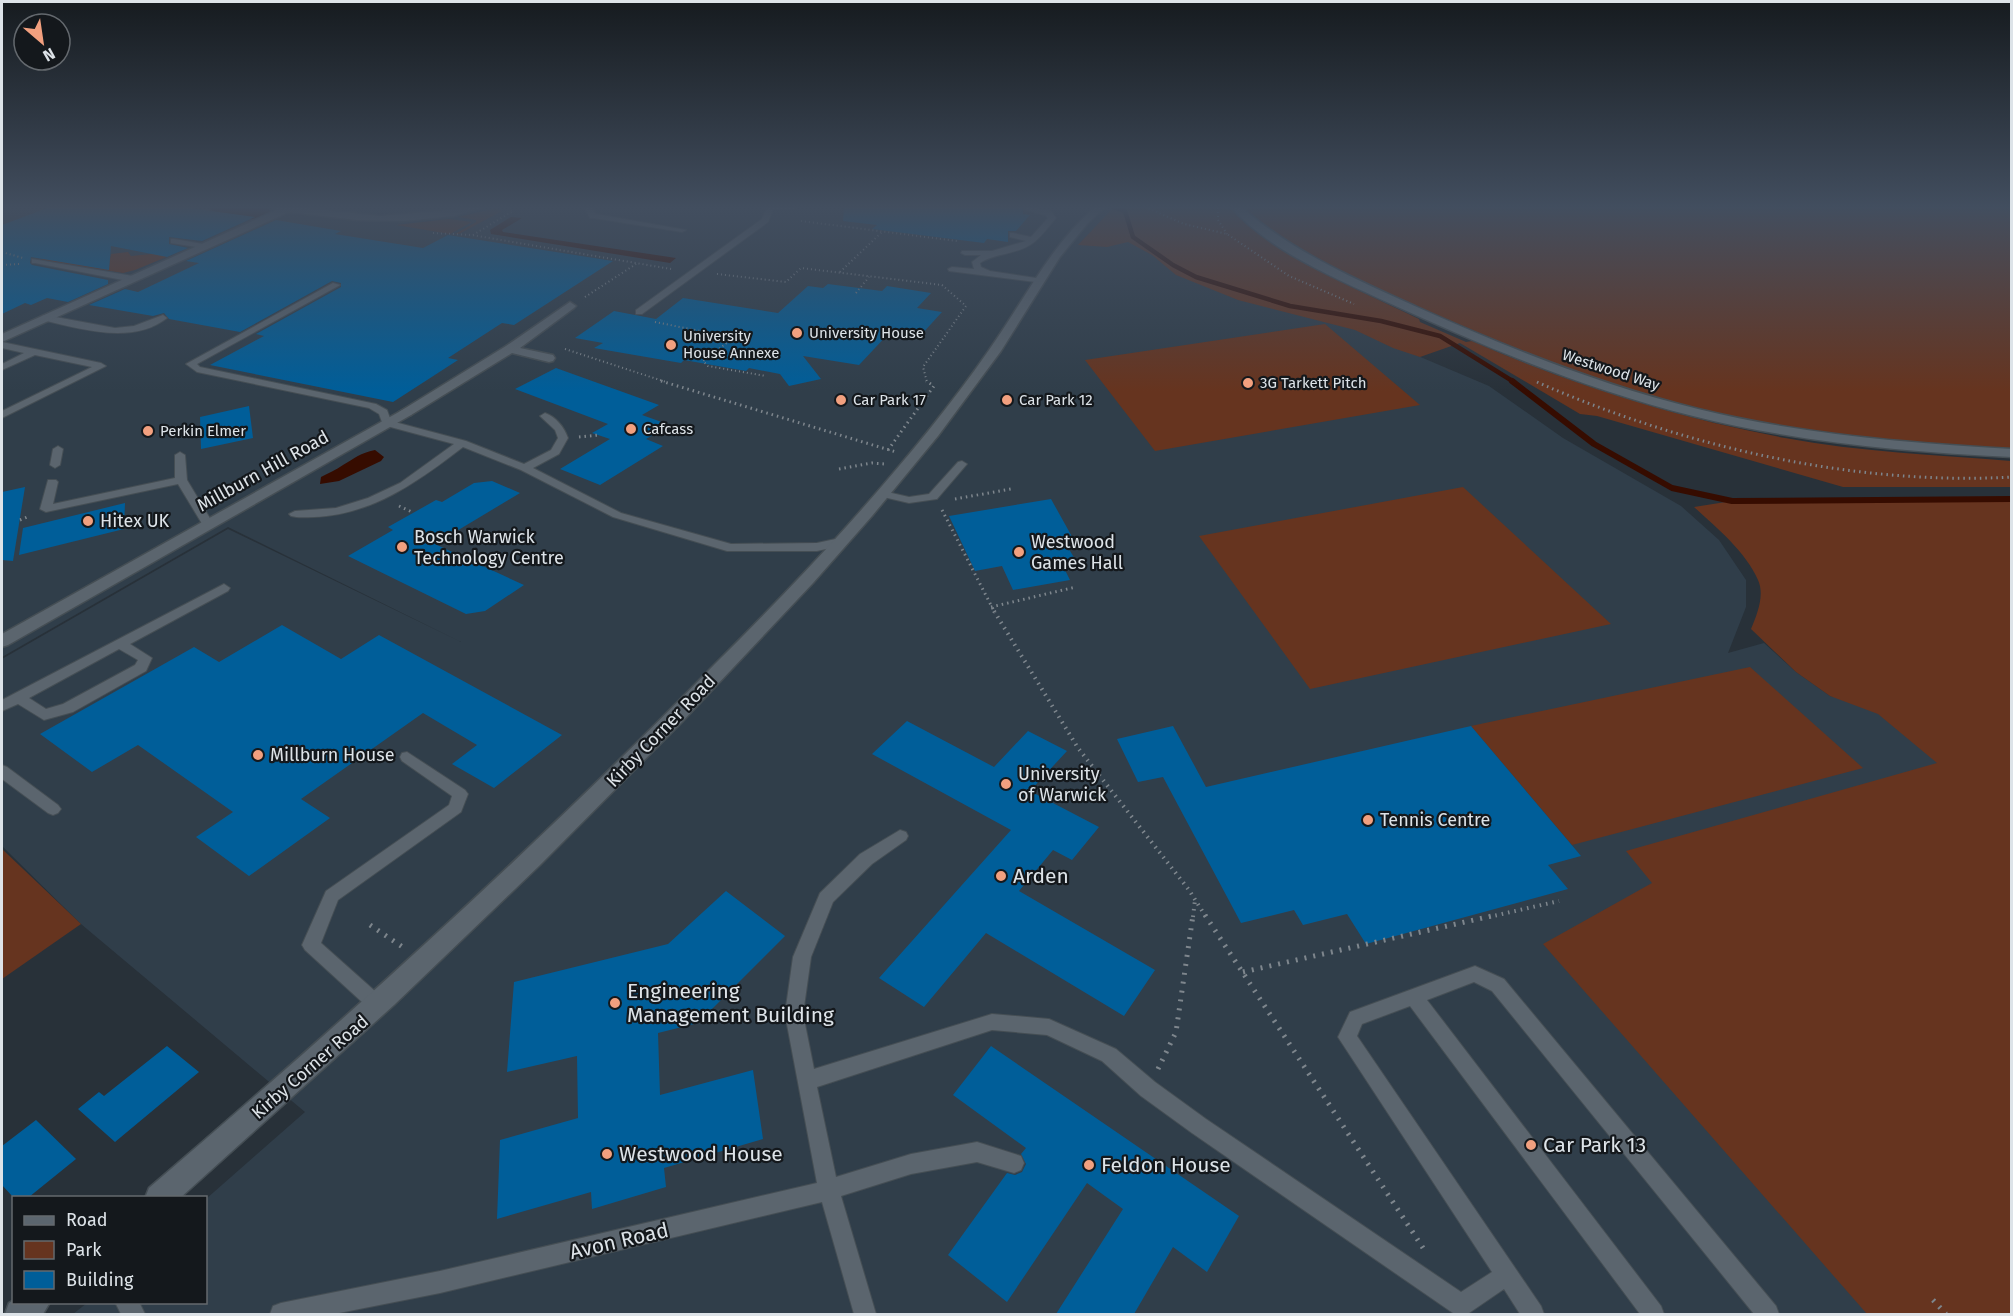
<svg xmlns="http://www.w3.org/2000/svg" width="2013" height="1316" font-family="'Fira Sans',sans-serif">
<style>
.built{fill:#303e4a}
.green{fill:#66341f}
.water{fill:#360c00}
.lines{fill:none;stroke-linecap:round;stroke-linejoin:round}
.stream-far1{stroke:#360c00;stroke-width:4.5}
.stream{stroke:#360c00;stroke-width:6}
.river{fill:#360c00;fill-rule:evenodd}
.building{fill:#005e99}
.service-casing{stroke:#454e54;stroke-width:2}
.pedestrian-casing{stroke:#454e54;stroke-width:3}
.minor-casing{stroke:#454e54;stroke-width:3}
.tertiary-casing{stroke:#454e54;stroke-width:3}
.path-far3{stroke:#7e868d;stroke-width:2;stroke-dasharray:1 3;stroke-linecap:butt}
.path-far2{stroke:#7e868d;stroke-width:3;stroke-dasharray:1.5 4;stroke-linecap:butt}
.path-far1{stroke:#7e868d;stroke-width:4;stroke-dasharray:1.5 5;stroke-linecap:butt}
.path{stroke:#7e868d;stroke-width:5;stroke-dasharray:2 7;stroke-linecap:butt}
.service{fill:#5b656e;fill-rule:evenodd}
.pedestrian{fill:#5b656e;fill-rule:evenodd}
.minor{fill:#5b656e;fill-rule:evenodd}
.tertiary{fill:#5b656e;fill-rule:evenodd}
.poi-dot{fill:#f2a07f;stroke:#14181c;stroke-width:2}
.labels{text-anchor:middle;stroke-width:4.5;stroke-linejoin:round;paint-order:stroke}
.far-poi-label{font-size:15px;fill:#dde3e8;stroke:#14181c;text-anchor:start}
.far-street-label{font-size:15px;fill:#dde3e8;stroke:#14181c}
.street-label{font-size:18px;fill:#dde3e8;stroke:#14181c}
.poi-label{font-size:18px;fill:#dde3e8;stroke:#14181c;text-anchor:start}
.near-poi-label{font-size:21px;fill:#dde3e8;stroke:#14181c;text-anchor:start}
.near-street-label{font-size:21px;fill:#dde3e8;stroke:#14181c}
</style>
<rect width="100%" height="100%" fill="#283139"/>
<path class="built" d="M2,207H1104L1116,210L1333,320L1489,386L1563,438L1681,506L1719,540L1746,580V607L1728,653L1764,643L1796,672L1830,696L1936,714L2011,1314H73L87,1303L206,1302V1199L305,1112L81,924L2,846V659L228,529L461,642L228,527L2,657Z"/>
<g class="green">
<path d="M1114,207H1228C1278,257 1355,288 1419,319L1420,322L1466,342L1472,341C1573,385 1677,418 1785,438C1860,452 1936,455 2011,461V487H1843L1597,416L1580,414L1460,343L1420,357L1393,348L1355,330L1238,300L1176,275L1152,255L1128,242L1107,247L1078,245Z"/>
<path d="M1244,207H2010L2011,449C1906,444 1800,434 1697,409C1604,387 1516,349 1428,311C1365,284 1294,255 1244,207Z"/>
<path d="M497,208L502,211L459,234H455L476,222V220L458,217Z"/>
<path d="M449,219L472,222L450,234L396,225Z"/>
<path d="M181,251L135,270L123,273L41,260L50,256L109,266L111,254L128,252L131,256Z"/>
<path d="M1325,324L1420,405L1155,451L1085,360Z"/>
<path d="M1463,487L1611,624L1310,689L1199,536Z"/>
<path d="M2011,499V1314H1867L1543,944L1652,883L1626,851L1937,763L1878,714L1830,696L1796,672L1751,629C1757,615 1765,595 1758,580C1746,552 1716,527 1694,507L1732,501Z"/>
<path d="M1750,667L1863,768L1572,845L1471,726Z"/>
<path d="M2,849L81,924L2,979Z"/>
</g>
<g class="water">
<path d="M511,217L522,218L502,230L503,232L676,258L670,263L491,234L490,230Z"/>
<path d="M375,450L384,457L381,461L339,481L320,484L321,477C328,473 336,470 343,465C355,458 360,453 375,450Z"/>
</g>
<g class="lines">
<g class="stream-far1">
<path d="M1113,207L1125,211L1133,237L1173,265L1196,277L1290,306L1381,321L1440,336L1514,382"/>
<path d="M258,212L274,214"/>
</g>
<path class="stream" d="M1512,381L1594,444L1672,488L1732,501L2012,499"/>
<path class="river" d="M209,207H267L271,212L267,217L258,220L213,212Z"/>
</g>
<g class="building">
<path d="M50,207H183L255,217L202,241L169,237V244L188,248L167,257L111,246L109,270L31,257L30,263L32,265L108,280V284L68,302L47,298L31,305L25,303L2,314V225Z"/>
<path d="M844,207H1023V214L1030,215L1016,231H1008V242L987,239L984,243L872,229L877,225L843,221Z"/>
<path d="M276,220L341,231L335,234L423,248L448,235L613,261L514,325L502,323L448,358L458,360L393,402L210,365L264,336L256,334L341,287V283L332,281L240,332L169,319L164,313L153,316L89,305L125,289L138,292L199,263L186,261Z"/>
<path d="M828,284L882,291L887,286L931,293L917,308L942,312L921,335L891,331L859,365L803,356L821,379L789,386L780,374L749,368L746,371L684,360L681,363L594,348L603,343L575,338L614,311L656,319L683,298L778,313L808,286L823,288Z"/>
<path d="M556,368L659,405L642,415L670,425L646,439L663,446L600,485L560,469L610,439L592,433L608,424L515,389Z"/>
<path d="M249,406L253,438L201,449L200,417Z"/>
<path d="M492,481L520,493L435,544L524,585L485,611L466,614L348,556L393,530L388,527L436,500L442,502L474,483Z"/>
<path d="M25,487L13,561L2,560V492Z"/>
<path d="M1051,499L1075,542L1066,544L1076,561L1067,563L1070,567L1064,568L1070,580L1013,590L1002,566L975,571L949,516Z"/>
<path d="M125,503L124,529L19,555L23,528Z"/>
<path d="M282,625L341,659L379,635L562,735L494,788L452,764L477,745L423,713L301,799L330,818L249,876L196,837L233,812L138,745L92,772L40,734L194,647L219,662Z"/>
<path d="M907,721L994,767L1028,731L1067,751L1030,791L1099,827L1072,860L1053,850L1019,891L1155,970L1124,1016L986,933L924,1007L879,978L1011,830L872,754Z"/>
<path d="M1173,726L1206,787L1471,726L1581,856L1548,865L1568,889L1366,944L1347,914L1303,925L1294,910L1241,923L1163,777L1138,782L1117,739Z"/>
<path d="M726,891L785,936L698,1023L658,1033L660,1095L753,1070L763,1139L664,1168L666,1187L592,1209L591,1192L497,1219L500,1140L578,1118L577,1056L507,1072L514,982L668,944Z"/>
<path d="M167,1046L199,1072L115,1142L78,1109L99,1092L104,1096Z"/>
<path d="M991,1046L1239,1216L1207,1272L1173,1247L1134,1314H1056L1123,1209L1087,1183L1007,1302L948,1255L1007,1173L1015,1175L1022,1172L1026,1164L1021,1154L1026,1148L953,1095Z"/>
<path d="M36,1120L76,1159L29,1197H13L2,1185V1146Z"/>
</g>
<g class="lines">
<g class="service-casing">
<g id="service">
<path d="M584,207H591L596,214L686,230L682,232L593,218H590Z"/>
<path d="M767,207H797L793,209H773L768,222L642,314H636V310L762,219Z"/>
<path d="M1025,207L1051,211L1056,218C1048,227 1040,239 1030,245C1014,255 995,253 980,263L981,267L990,271L1043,279V283L949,271L948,269L952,267L974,269L972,262L981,255H965L961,253L962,251H992L1026,241L1010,237V233H1013L1031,237L1048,218L1045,215L1025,210Z"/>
<path d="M174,239L203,244L207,246L203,248L171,243V239Z"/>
<path d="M32,259L133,276L137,279L133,282L35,263H32Z"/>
<path d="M333,283L340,285L197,364L200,367L376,404L387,410L391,421L466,441L524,464L551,450L558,438L555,430L540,416L545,413C556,417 564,427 568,438L559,454L533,468L621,513L731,544L817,543L840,538L846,542L844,545L817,551H727L613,517L521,470L463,447C419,481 372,515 314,517C306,517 298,518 291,516L289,514L295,511L336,508L368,498L400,483L454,444L383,425L379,414L369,408L197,372L186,364Z"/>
<path d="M45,315L115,328L134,326L163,315L167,318C133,345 81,329 42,320V316Z"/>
<path d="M2,342L101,363L106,366L2,418V411L92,367L35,355L2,370V364L24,353L2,348Z"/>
<path d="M58,446L63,449L60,465L55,468L50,465L53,449Z"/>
<path d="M180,452L185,455L187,480L214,525L212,527H204L178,484L46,512L40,509L48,480H56L58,482L53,504L175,478V455Z"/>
<path d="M962,461L967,464L937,499L909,503L879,496L877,494L883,491L909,497L929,494L958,462Z"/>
<path d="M224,584L230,588L228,591L130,644L152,658L146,671L73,712L44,720L18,704L2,711V700ZM119,649L138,660L135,665L63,704L46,709L29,698Z"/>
<path d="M407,752L465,790L468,794L461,812L338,900L321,943L385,1000L388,1006L385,1012L379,1014L373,1012L305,950L302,945L326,891L449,805L452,796L402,761L400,757L402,753Z"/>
<path d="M2,765L7,767L58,805L61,809L58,813L53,815L48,813L2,779Z"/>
<path d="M900,830L906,832L908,836L906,840L872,864L833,902L811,957L803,1014L814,1069L992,1014L1049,1019L1116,1049L1155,1082L1206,1119L1461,1292L1492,1272L1338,1037L1350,1012L1475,966L1504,979L1776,1306L1779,1314H1754L1492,991L1474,982L1427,1000L1661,1306L1664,1314H1640L1410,1006L1362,1024L1357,1036L1541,1306L1544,1314H1520L1504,1289L1469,1313H1453L1192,1133L1141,1096L1102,1061L1047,1035L992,1030L817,1087L836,1177L911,1154L977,1142L1021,1156L1024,1163L1021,1170L1014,1173L977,1162L911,1174L841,1196L876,1314H854L822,1202L440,1293L334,1314H270L273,1306L281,1303L440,1271L817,1183L785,1014L793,957L820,893L860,854Z"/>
<path d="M115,1302H139L145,1314H121Z"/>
</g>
</g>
<g class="pedestrian-casing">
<path id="pedestrian" d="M570,302L576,306L574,308L520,348L553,355L555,358L553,361L549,362L512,353L411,415L406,416L399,412L506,346Z"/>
</g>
<g class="minor-casing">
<g id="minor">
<path d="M274,207H295L380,216L486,207L454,216L404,221L357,220L289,212L2,342V334L277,210Z"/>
<path d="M406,408L413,412L411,415L8,645L2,647V634Z"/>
</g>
</g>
<g class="tertiary-casing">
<g id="tertiary">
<path d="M1095,207H1105L1087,224L1060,257L1001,351L938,436L872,516L813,583L682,722L540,865L394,1005L180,1198H145L149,1188C344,1021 534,849 714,665C759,620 804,574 847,526C897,470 946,412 989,350C1024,301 1049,247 1095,207Z"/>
<path d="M1231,207H1241C1293,252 1355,279 1417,307C1508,348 1601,385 1698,409C1800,434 1906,443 2012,449V457C1905,452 1797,442 1693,416C1588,390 1487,348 1389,303C1337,279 1269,251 1231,207Z"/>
<path d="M14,1300V1302H50L43,1314H5L9,1303Z"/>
</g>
</g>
<g class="path-far3">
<path d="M1145,207L1184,224L1227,234L1289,276L1354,304"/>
<path d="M1218,208V220L1227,234"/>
<path d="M801,221L957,241"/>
<path d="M433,233L472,235L671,269"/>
<path d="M473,235L513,211L508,207"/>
<path d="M2,252L23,258"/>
<path d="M2,265L20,264"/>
<path d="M840,272L882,232"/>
<path d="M717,274L786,282L801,268L942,285L966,306L923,367L927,382"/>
<path d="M856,293L869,277"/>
<path d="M585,297L636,264"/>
<path d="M655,322L725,336L728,342L703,361L708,366L766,376"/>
<path d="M565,349L666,382"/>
</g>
<g class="path-far2">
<path d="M661,381L896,452"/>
<path d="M1537,382C1682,446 1853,486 2012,477"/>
<path d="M185,432L186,437"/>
<path d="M579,437L599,435"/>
<path d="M888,450L934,386L926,381"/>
<path d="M839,469L872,463L885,464"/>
<path d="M955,499L1011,489"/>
<path d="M399,506L412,512"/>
<path d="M942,510L995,613"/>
<path d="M20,520L30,516"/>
<path d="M991,607L1076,587"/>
</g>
<g class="path-far1">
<path d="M994,611L1078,748L1189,890L1206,917"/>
<path d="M1193,917L1195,900"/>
<path d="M1489,917L1559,901"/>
</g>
<g class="path">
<path d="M1205,915L1425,1251"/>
<path d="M370,925L404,948"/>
<path d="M1243,972L1496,915"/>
<path d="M1158,1069L1176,1032L1193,915"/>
<path d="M1933,1300L1946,1314"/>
</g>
<use href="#service" class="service"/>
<use href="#pedestrian" class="pedestrian"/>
<use href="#minor" class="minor"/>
<use href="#tertiary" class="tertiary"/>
</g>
<linearGradient id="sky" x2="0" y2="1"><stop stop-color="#161b1f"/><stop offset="0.53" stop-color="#424e5f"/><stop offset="1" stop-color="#424e5f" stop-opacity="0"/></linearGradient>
<rect width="2013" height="391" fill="url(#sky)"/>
<g class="poi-dot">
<circle cx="797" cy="333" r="6"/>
<circle cx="671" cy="345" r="6"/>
<circle cx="1248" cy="383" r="6"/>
<circle cx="841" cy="400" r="6"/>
<circle cx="1007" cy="400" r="6"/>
<circle cx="631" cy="429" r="6"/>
<circle cx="148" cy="431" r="6"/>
<circle cx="88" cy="521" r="6"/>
<circle cx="402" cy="547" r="6"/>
<circle cx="1019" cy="552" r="6"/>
<circle cx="258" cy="755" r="6"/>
<circle cx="1006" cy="784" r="6"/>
<circle cx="1368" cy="820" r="6"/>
<circle cx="1001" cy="876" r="6"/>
<circle cx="615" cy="1003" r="6"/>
<circle cx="1531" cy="1145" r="6"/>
<circle cx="607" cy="1154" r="6"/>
<circle cx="1089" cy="1165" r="6"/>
</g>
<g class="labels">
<g class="far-poi-label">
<text x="809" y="338">University House</text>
<text x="683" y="341">University<tspan x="683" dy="17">House Annexe</tspan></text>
<text x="1260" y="388">3G Tarkett Pitch</text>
<text x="853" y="405">Car Park 17</text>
<text x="1019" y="405">Car Park 12</text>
<text x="643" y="434">Cafcass</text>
<text x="160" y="436">Perkin Elmer</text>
</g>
<g class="far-street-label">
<text transform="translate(1611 370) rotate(18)" y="5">Westwood Way</text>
</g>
<g class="street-label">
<text transform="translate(263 471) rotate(-29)" y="6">Millburn Hill Road</text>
<text transform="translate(661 731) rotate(-46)" y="6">Kirby Corner Road</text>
<text transform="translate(310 1067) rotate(-41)" y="6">Kirby Corner Road</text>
</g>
<g class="poi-label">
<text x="100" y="527">Hitex UK</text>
<text x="414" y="543">Bosch Warwick<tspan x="414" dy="21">Technology Centre</tspan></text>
<text x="1031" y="548">Westwood<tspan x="1031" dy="21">Games Hall</tspan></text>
<text x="270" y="761">Millburn House</text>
<text x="1018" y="780">University<tspan x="1018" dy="21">of Warwick</tspan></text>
<text x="1380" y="826">Tennis Centre</text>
</g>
<g class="near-poi-label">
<text x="1013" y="883">Arden</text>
<text x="627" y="998">Engineering<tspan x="627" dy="24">Management Building</tspan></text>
<text x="1543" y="1152">Car Park 13</text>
<text x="619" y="1161">Westwood House</text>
<text x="1101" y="1172">Feldon House</text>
</g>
<g class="near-street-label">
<text transform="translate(619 1241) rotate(-13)" y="7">Avon Road</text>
</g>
</g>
<rect width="2013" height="1316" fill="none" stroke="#dde3e8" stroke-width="6"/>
<rect x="12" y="1196" width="195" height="108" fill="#14181c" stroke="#64696e" stroke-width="1.5"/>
<rect x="24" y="1216" width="30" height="9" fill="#5b656e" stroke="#64696e" stroke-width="1.5"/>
<text x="66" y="1226" font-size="18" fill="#dde3e8">Road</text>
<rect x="24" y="1241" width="30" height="18" fill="#66341f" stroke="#64696e" stroke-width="1.5"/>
<text x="66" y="1256" font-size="18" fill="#dde3e8">Park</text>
<rect x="24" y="1271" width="30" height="18" fill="#005e99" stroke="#64696e" stroke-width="1.5"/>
<text x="66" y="1286" font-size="18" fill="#dde3e8">Building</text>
<g transform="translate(42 42) rotate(151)"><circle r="28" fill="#14181c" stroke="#64696e" stroke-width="1.5"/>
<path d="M0-4.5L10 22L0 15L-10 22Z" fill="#f2a07f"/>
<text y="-9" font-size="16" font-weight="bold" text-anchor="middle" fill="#dde3e8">N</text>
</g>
</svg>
